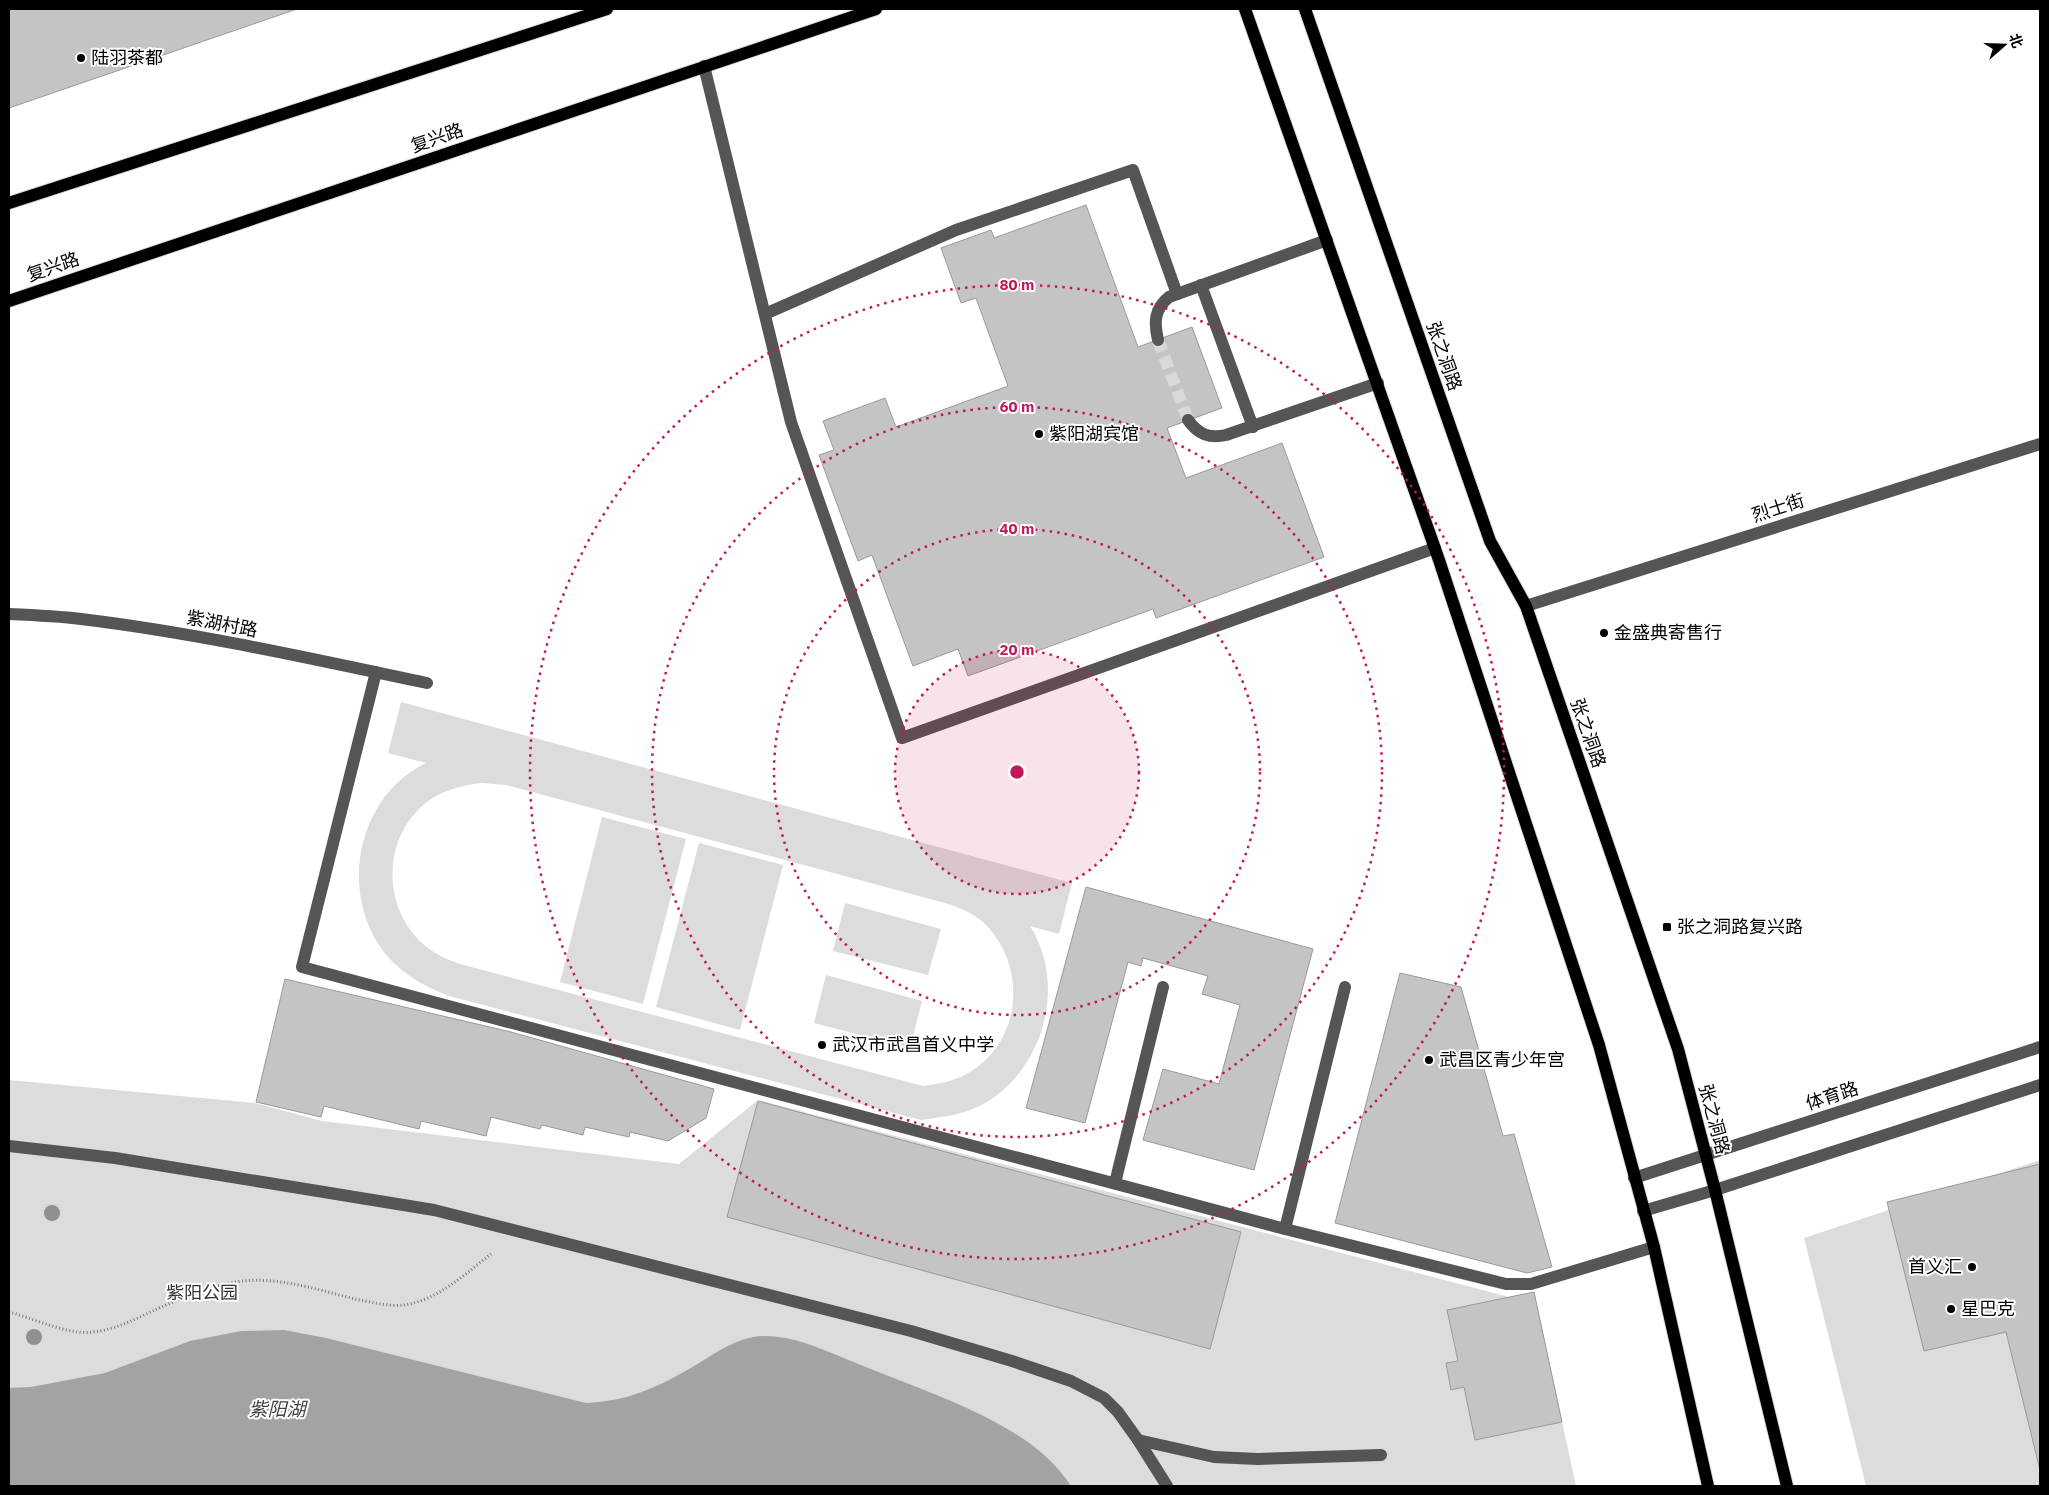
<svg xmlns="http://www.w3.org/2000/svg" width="2049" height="1495" font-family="'IBM Plex Sans','Noto Sans SC',sans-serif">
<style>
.green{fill:#dcdcdc;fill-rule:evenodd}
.water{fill:#a3a3a3}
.building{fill:#c4c4c4;stroke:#999}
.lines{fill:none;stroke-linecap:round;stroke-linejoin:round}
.minor-tunnel{stroke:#d9d9d9;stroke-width:12;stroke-dasharray:12 6;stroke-linecap:butt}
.major-casing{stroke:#dbdbdb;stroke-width:14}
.path{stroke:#777;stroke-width:3;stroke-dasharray:1 2.5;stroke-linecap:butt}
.minor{stroke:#555;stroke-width:12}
.major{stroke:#000;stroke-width:12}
.tree{fill:#8f8f8f}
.ring{fill:none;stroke:#c2185b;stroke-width:2.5;stroke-dasharray:2.5 5}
.poi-dot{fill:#000;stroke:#fff;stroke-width:2}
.labels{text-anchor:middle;stroke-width:4;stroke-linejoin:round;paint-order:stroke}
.poi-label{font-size:18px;fill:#000;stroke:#fff;text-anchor:start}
.street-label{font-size:18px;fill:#000;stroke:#fff}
.park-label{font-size:18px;fill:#333;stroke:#fff}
.water-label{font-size:19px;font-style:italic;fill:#444;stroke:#fff}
.centre{fill:#c2185b;stroke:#fff;stroke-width:2.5}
.ring-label{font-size:15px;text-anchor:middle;font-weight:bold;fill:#c2185b;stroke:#fff;stroke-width:4;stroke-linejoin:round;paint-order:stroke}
</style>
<rect width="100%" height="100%" fill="#fff"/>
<g class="green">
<path d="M401,702L1072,883L1059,934L1030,926C1067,984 1044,1067 987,1102C967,1114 944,1117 921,1120L449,996C430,988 412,980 396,965C336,909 351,799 426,763L388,753ZM482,783L506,785L945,903C961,908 976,914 988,927C1027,970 1021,1041 970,1072C956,1081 939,1084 923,1086L460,964C453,961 445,959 439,955C387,927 377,853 417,811C435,792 457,786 482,783Z"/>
<path d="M602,817L686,839L643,1004L560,982Z"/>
<path d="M699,843L783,865L740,1030L656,1007Z"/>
<path d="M845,903L941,929L928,975L833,951Z"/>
<path d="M826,975L922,1001L910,1048L814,1023Z"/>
<path d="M9,1080L255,1103L322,1121L679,1164L758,1100L1509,1297L1534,1292L1576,1486H9Z"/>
<path d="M2040,1160V1486H1866L1804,1238Z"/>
</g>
<path class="water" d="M284,1330L326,1338L586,1403C627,1401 654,1389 689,1369C710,1357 728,1342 753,1337C768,1334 790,1338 805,1343C832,1352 859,1365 886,1375C929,1392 974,1408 1014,1433C1036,1446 1057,1464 1071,1486H9V1388L31,1387L105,1373L190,1341L241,1331Z"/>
<g class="building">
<path d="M9,9H297L9,108Z"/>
<path d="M1086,205L1138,347L1192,327L1222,408L1167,428L1186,478L1282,443L1324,557L1156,618L1153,609L968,676L958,649L913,666L872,555L858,561L819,455L834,450L823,421L885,398L896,427L1008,386L976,298L961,303L941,248L991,230L994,238Z"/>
<path d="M1086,887L1313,949L1254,1170L1143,1140L1163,1069L1219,1084L1240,1005L1202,994L1208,976L1143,958L1141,966L1128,962L1085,1123L1026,1108Z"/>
<path d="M1400,973L1461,987L1503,1136L1514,1134L1552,1267L1527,1273L1335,1223Z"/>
<path d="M285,979L511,1032L714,1089L706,1118L668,1141L630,1132L629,1137L585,1127L583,1135L542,1125L540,1129L491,1117L486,1136L421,1121L419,1129L324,1106L321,1117L256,1102Z"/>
<path d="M758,1101L1241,1232L1210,1349L727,1217Z"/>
<path d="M2040,1164V1470L2006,1332L1924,1351L1887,1202Z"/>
<path d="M1534,1292L1562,1422L1475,1440L1464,1387L1451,1390L1446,1363L1458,1361L1447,1310Z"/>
</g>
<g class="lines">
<path class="minor-tunnel" d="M1158,340L1188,420"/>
<g class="major-casing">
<g id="major">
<path d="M1245,9L1439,560L1599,1045L1654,1247L1708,1486"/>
<path d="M1305,9L1490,541L1526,606L1678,1049L1715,1190L1787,1486"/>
<path d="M9,203L607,9"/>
<path d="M9,301L876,9"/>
</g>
</g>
<path class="path" d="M9,1312C31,1318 55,1329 78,1332C106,1335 133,1320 157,1309C184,1297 214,1284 243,1281C282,1277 322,1291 359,1300C372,1302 390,1307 404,1305C438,1300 465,1274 491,1254"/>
<g class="minor">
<path d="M704,66L791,422L902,738L1435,548"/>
<path d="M1201,285L1253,427"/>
<path d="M765,314L956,230L1133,170L1177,294"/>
<path d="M1158,340C1154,323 1154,309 1169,297L1327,240"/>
<path d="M1188,420C1198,434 1209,439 1226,435L1378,383"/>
<path d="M1526,606L2040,444"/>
<path d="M9,614C33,615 57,616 81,619C197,633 313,659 427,683"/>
<path d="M376,672L302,967L1285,1229L1506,1284H1531L1654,1247"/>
<path d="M9,1146L115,1158L434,1210L911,1331L1012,1361L1071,1381L1104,1398L1118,1412L1138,1440L1167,1486"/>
<path d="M1634,1178L2040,1047"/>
<path d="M1115,1183L1163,987"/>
<path d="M1643,1211L1715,1190L2040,1085"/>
<path d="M1285,1229L1345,987"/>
<path d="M1138,1440L1214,1457L1258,1459L1381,1455"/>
</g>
<use href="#major" class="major"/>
</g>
<g class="tree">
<circle cx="52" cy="1213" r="8"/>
<circle cx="34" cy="1337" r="8"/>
</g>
<circle cx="1017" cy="772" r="122" fill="#c2185b" fill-opacity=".12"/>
<g class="ring">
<circle cx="1017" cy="772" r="122"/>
<circle cx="1017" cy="772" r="243"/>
<circle cx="1017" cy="772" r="365"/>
<circle cx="1017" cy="772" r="487"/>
</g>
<g class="poi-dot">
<circle cx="81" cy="58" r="5"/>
<circle cx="1039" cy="434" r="5"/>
<circle cx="1604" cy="633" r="5"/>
<rect x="1662" y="922" width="10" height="10" rx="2.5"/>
<circle cx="822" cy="1045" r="5"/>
<circle cx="1429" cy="1060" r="5"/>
<circle cx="1972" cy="1267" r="5"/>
<circle cx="1951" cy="1309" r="5"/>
</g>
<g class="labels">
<g class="poi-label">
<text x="91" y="64">陆羽茶都</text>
<text x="1049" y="440">紫阳湖宾馆</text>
<text x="1614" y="639">金盛典寄售行</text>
<text x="1677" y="933">张之洞路复兴路</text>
<text x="832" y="1051">武汉市武昌首义中学</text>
<text x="1439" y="1066">武昌区青少年宫</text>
<text x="1962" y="1273" text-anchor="end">首义汇</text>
<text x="1961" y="1315">星巴克</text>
</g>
<g class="street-label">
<text transform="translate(437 138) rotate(-19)" y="6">复兴路</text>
<text transform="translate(53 267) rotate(-19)" y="6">复兴路</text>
<text transform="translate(1444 356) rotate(71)" y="6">张之洞路</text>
<text transform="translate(1778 508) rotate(-18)" y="6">烈士街</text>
<text transform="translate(222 624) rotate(11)" y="6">紫湖村路</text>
<text transform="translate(1588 733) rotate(71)" y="6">张之洞路</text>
<text transform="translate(1832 1096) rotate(-18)" y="6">体育路</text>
<text transform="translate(1714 1119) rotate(75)" y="6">张之洞路</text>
</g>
<g class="park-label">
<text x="202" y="1299">紫阳公园</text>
</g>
<g class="water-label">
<text x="277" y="1416">紫阳湖</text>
</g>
</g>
<circle cx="1017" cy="772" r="8" class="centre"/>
<g class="ring-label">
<text x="1017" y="290">80 m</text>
<text x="1017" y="412">60 m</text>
<text x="1017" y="534">40 m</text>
<text x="1017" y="655">20 m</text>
</g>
<rect width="2049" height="1495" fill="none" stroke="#000000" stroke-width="20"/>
<g transform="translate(2004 45) rotate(70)" stroke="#ffffff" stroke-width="4" paint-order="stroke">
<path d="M0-4L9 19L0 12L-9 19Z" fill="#000000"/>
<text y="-8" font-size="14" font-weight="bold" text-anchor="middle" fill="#000000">北</text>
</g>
</svg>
